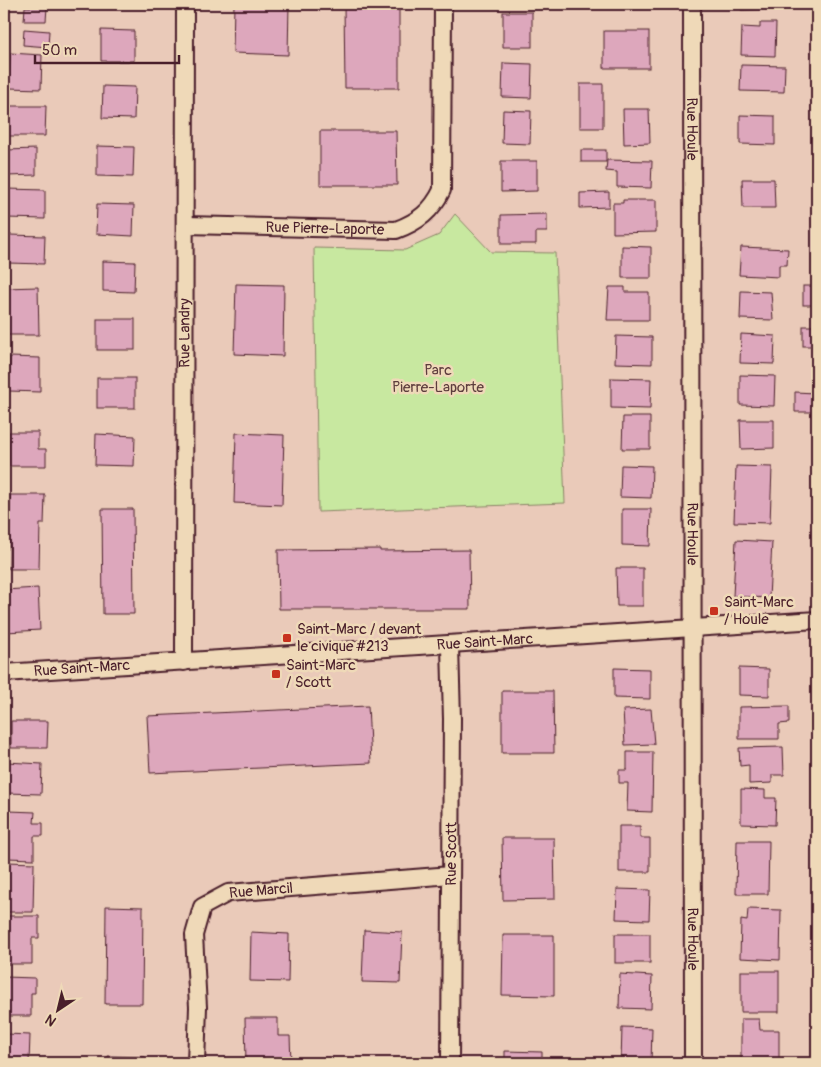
<svg xmlns="http://www.w3.org/2000/svg" width="821" height="1067" font-family="Pangolin,sans-serif">
<style>
.green{fill:#c8e8a0;stroke:#898466}
.building{fill:#dda7bc;stroke:#4a1f2b}
.lines{fill:none;stroke-linecap:round;stroke-linejoin:round}
.minor-casing{stroke:#4a1f2b;stroke-width:20}
.minor{stroke:#efd9b8;stroke-width:16}
.poi-dot{fill:#c8321e;stroke:#efd9b8;stroke-width:2}
.labels{text-anchor:middle;stroke-width:5;stroke-linejoin:round;paint-order:stroke}
.street-label{font-size:15px;fill:#4a1f2b;stroke:#efd9b8}
.park-label{font-size:15px;fill:#5d3d3d;stroke:#efd9b8}
.poi-label{font-size:15px;fill:#4a1f2b;stroke:#efd9b8;text-anchor:start}
</style>
<rect width="100%" height="100%" fill="#eacab9"/>
<filter id="ink" filterUnits="userSpaceOnUse"><feTurbulence type="fractalNoise" baseFrequency=".02" numOctaves="2"/><feDisplacementMap in="SourceGraphic" scale="10" xChannelSelector="R" yChannelSelector="G"/><feConvolveMatrix kernelMatrix="1 2 1 2 8 2 1 2 1" color-interpolation-filters="sRGB"/></filter>
<g filter="url(#ink)">
<path class="green" d="M455,214L491,252L555,253L565,503L318,512L314,248L405,250L439,235Z"/>
<g class="building">
<path d="M234,4H289L288,55L233,53Z"/>
<path d="M344,4H399V88H345Z"/>
<rect x="620" y="4" width="34" height="3"/>
<path d="M741,4H778V9L741,10Z"/>
<path d="M25,7H47L46,21H24Z"/>
<rect x="503" y="12" width="29" height="35"/>
<path d="M760,23H776L775,56L741,55L742,27L760,28Z"/>
<path d="M24,29L49,31L48,47L23,45Z"/>
<path d="M101,30L134,31V61H101Z"/>
<rect x="604" y="31" width="45" height="37"/>
<path d="M10,53L42,55L41,89L9,88Z"/>
<path d="M503,63L532,64L531,98L502,97Z"/>
<path d="M741,65L785,66L784,92L740,91Z"/>
<rect x="580" y="84" width="23" height="44"/>
<path d="M103,86L135,87L134,119L102,118Z"/>
<path d="M8,106H46L45,136H7Z"/>
<path d="M623,109H649L650,143L624,144Z"/>
<path d="M503,110L531,111L530,144L502,143Z"/>
<path d="M740,115L775,116V145L740,144Z"/>
<path d="M320,131H396L397,185H320Z"/>
<path d="M97,146L134,147L133,177L97,176Z"/>
<path d="M36,149V175L7,176V150Z"/>
<rect x="581" y="150" width="25" height="12"/>
<path d="M607,160L652,161L651,188L617,187V172L606,171Z"/>
<path d="M501,161H537V191L501,192Z"/>
<path d="M742,179H774L775,208H743Z"/>
<path d="M7,189L45,190V219L7,218Z"/>
<path d="M609,192V207L580,208V193Z"/>
<path d="M623,200H656V232L613,233V203H623Z"/>
<path d="M97,204L134,205L133,236L96,234Z"/>
<path d="M547,214V232H536V244H501V215Z"/>
<path d="M9,235L45,236L44,264L8,263Z"/>
<path d="M622,246L651,247V278H622Z"/>
<path d="M741,247L788,249L787,265H779V277L739,275Z"/>
<path d="M103,261L135,262L134,292L103,291Z"/>
<path d="M236,284L284,285L283,356L234,354Z"/>
<rect x="803" y="286" width="14" height="19"/>
<path d="M38,287L39,335H5L4,288Z"/>
<path d="M609,287H625V292H649V320H607Z"/>
<path d="M741,291L771,292L773,320L740,319Z"/>
<rect x="97" y="319" width="38" height="31"/>
<rect x="803" y="326" width="14" height="20"/>
<path d="M741,334L775,336L774,364L740,363Z"/>
<path d="M616,336L652,337V364L615,363Z"/>
<path d="M10,357L40,358V392L9,391Z"/>
<path d="M740,375L775,376L774,406L740,405Z"/>
<rect x="97" y="378" width="38" height="30"/>
<path d="M611,378L651,379L650,409L611,408Z"/>
<path d="M815,383H817V412H795V392L815,393Z"/>
<path d="M623,417H650V449H622Z"/>
<path d="M740,420H774V448L741,449Z"/>
<path d="M9,432H38V449H46V466H9Z"/>
<path d="M236,433L284,435L282,505L234,503Z"/>
<path d="M96,434L135,436L134,466L95,465Z"/>
<path d="M621,465L652,466L651,498L620,497Z"/>
<path d="M736,466L772,467L770,523L734,522Z"/>
<path d="M10,495H45L44,524H40L39,569H9Z"/>
<path d="M102,509H133L134,614H103Z"/>
<path d="M622,509H651L650,546L622,545Z"/>
<path d="M736,540L772,542L769,598L733,596Z"/>
<path d="M380,549V551L469,550L470,609H279L278,550Z"/>
<path d="M616,568H643V606H617Z"/>
<path d="M38,588L40,630L6,632L4,590Z"/>
<path d="M614,668L650,669V699L614,698Z"/>
<path d="M739,668L769,669V696L739,695Z"/>
<path d="M502,691H553L554,753H502Z"/>
<path d="M368,706L371,763L150,773L147,716Z"/>
<path d="M789,706V723L779,724V739H739V707Z"/>
<path d="M651,709L654,744L625,745L623,710Z"/>
<path d="M11,721H48L47,748H11Z"/>
<path d="M783,747L784,775H772V783L749,784V765L740,766L739,748Z"/>
<path d="M627,752H653L652,812L627,811L628,783H619V770H627Z"/>
<path d="M7,762L42,764L41,794L6,793Z"/>
<path d="M741,789L765,790V798H776L775,825L741,824Z"/>
<path d="M9,811L35,812L34,823H43V836H34V859L8,858Z"/>
<path d="M619,826H640V838H650V872H619Z"/>
<path d="M502,838H554L555,899L503,900Z"/>
<path d="M737,841H769L768,894H736Z"/>
<path d="M8,862L34,863L33,912H7Z"/>
<path d="M617,889L650,890L649,920L616,919Z"/>
<path d="M106,906L143,907L142,1004H105Z"/>
<path d="M748,909L781,910L780,960L740,958L741,920L747,921Z"/>
<path d="M5,916H39V938H32V964H5Z"/>
<path d="M364,930L402,932L400,983L362,982Z"/>
<path d="M251,932L289,934L288,982L250,981Z"/>
<rect x="615" y="934" width="35" height="29"/>
<path d="M503,935H554V996L502,995Z"/>
<rect x="741" y="971" width="38" height="41"/>
<path d="M620,974L652,976L651,1009L619,1008Z"/>
<path d="M5,977L35,978V993H31V1016H4Z"/>
<path d="M245,1018H278V1036H290L291,1063H246Z"/>
<path d="M741,1019H759L760,1030H779V1059L741,1060Z"/>
<path d="M622,1027L652,1028L651,1063H621Z"/>
<path d="M6,1034L30,1035L29,1063H5Z"/>
<path d="M505,1051L542,1052V1063H505Z"/>
<path d="M108,1056L145,1057V1063H108Z"/>
</g>
<g class="lines">
<g class="minor-casing">
<g id="minor">
<path id="s1" d="M692,4L693,1063"/>
<path id="s2" d="M185,225L396,230C418,222 432,211 442,190L443,4"/>
<path id="s3" d="M184,662L185,4"/>
<path id="s4" d="M4,673L817,620"/>
<path id="s5" d="M196,1063L198,1007L194,935L202,907L228,893L451,875"/>
<path id="s6" d="M450,1063L452,719L450,646"/>
</g>
</g>
<use href="#minor" class="minor"/>
</g>
</g>
<g class="poi-dot">
<rect x="709" y="606" width="10" height="10" rx="2.5"/>
<rect x="282" y="633" width="10" height="10" rx="2.5"/>
<rect x="271" y="669" width="10" height="10" rx="2.5"/>
</g>
<g class="labels">
<g class="street-label">
<text dy="5" stroke="none"><textPath href="#s1" startOffset="125">Rue Houle</textPath></text>
<text dy="5" stroke="none"><textPath href="#s2" startOffset="140">Rue Pierre-Laporte</textPath></text>
<text dy="5" stroke="none"><textPath href="#s3" startOffset="329">Rue Landry</textPath></text>
<text dy="5" stroke="none"><textPath href="#s1" startOffset="530">Rue Houle</textPath></text>
<text dy="5" stroke="none"><textPath href="#s4" startOffset="482">Rue Saint-Marc</textPath></text>
<text dy="5" stroke="none"><textPath href="#s4" startOffset="78">Rue Saint-Marc</textPath></text>
<text dy="5" stroke="none"><textPath href="#s6" startOffset="209">Rue Scott</textPath></text>
<text dy="5" stroke="none"><textPath href="#s5" startOffset="220">Rue Marcil</textPath></text>
<text dy="5" stroke="none"><textPath href="#s1" startOffset="935">Rue Houle</textPath></text>
</g>
<g class="park-label">
<text x="438" y="375">Parc<tspan x="438" dy="17">Pierre-Laporte</tspan></text>
</g>
<g class="poi-label">
<text x="724" y="607">Saint-Marc<tspan x="724" dy="17">/ Houle</tspan></text>
<text x="297" y="634">Saint-Marc / devant<tspan x="297" dy="17">le civique #213</tspan></text>
<text x="286" y="670">Saint-Marc<tspan x="286" dy="17">/ Scott</tspan></text>
</g>
</g>
<rect width="821" height="1067" fill="none" stroke="#efd9b8" stroke-width="20"/>
<rect x="10" y="10" width="801" height="1047" fill="none" stroke="#4a1f2b" stroke-width="2" filter="url(#ink)"/>
<g transform="translate(58 1010) rotate(215)" stroke="#efd9b8" stroke-width="4" paint-order="stroke">
<path d="M0-4L9 19L0 12L-9 19Z" fill="#4a1f2b"/>
<text y="-8" font-size="14" font-weight="bold" text-anchor="middle" fill="#4a1f2b">N</text>
</g>
<path d="M35 55v8h144v-8" fill="none" stroke="#4a1f2b" stroke-width="2.5"/>
<text x="42" y="55" font-size="15" fill="#4a1f2b" stroke="#efd9b8" stroke-width="4" paint-order="stroke">50 m</text>
</svg>
